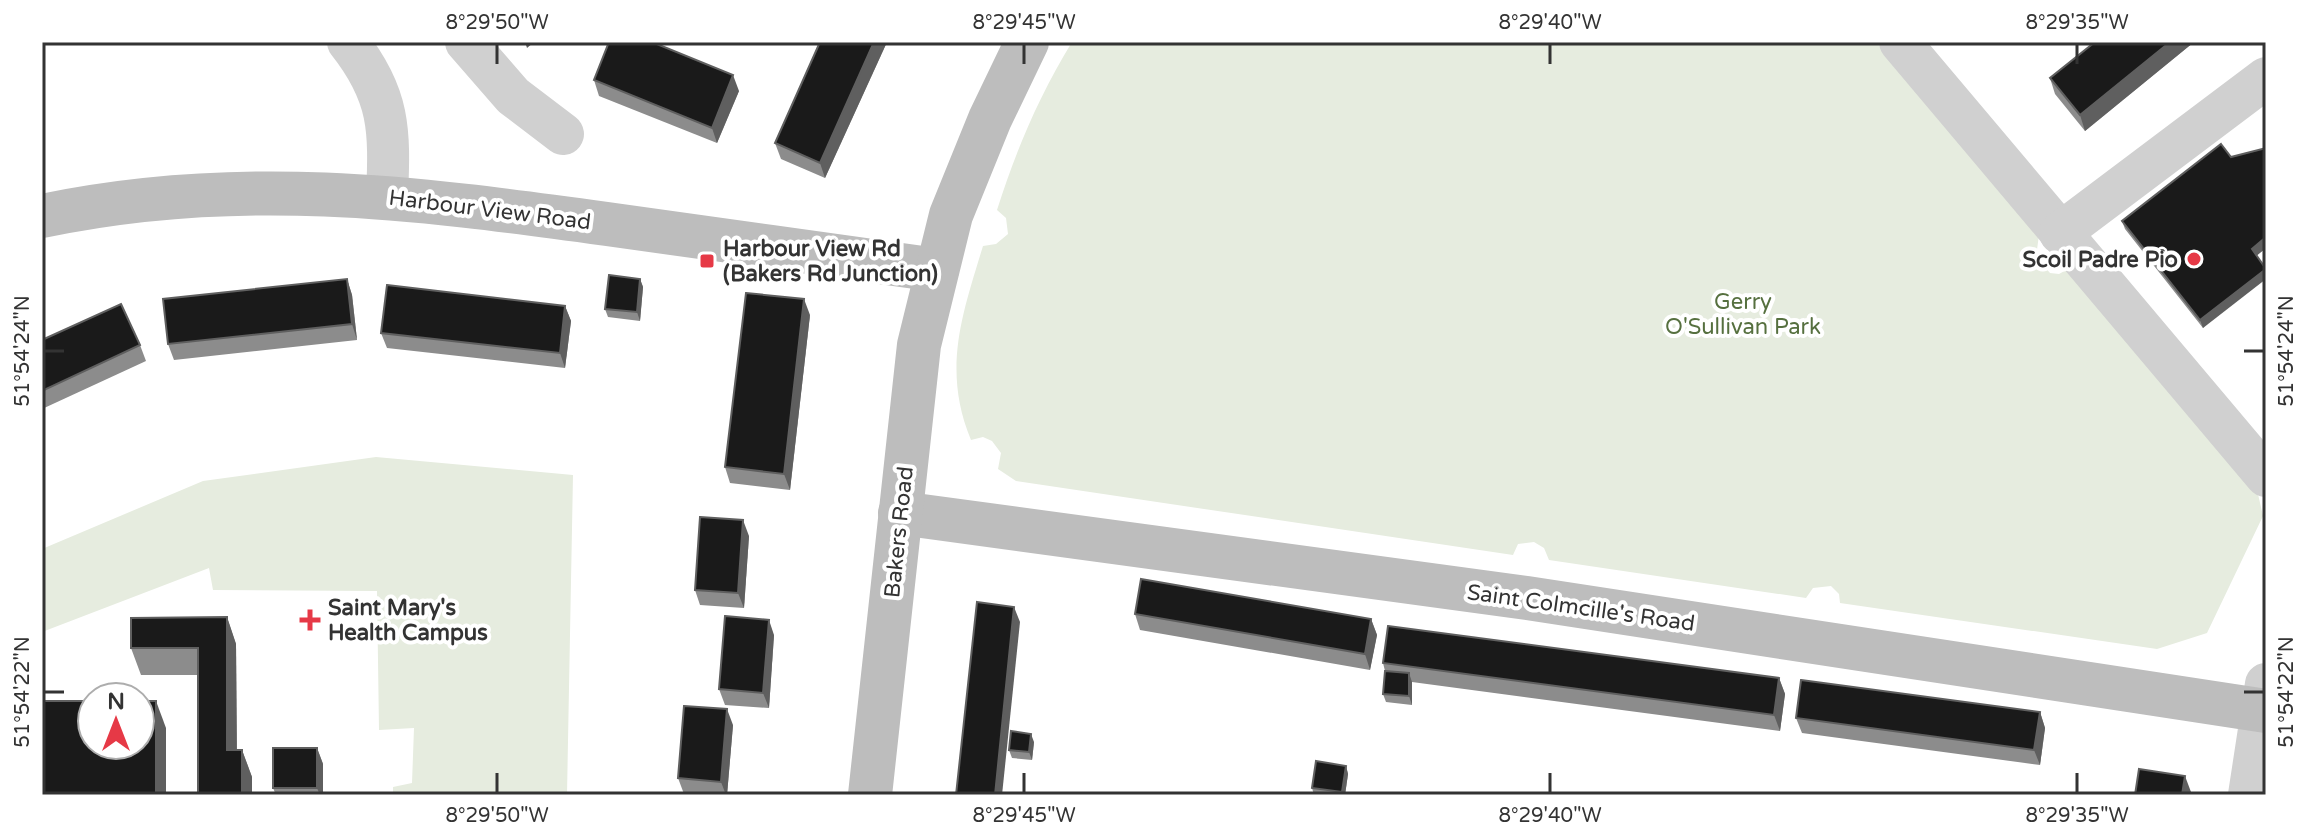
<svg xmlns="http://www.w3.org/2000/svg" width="2308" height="837" font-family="'Varela Round',sans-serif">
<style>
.green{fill:#e6ecdf}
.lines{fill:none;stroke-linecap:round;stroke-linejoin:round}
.street{stroke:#d0d0d0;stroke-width:42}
.secondary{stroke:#bdbdbd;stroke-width:44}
.wall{fill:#8c8c8c}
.shaded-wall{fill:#5f5f5f}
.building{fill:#1a1a1a;stroke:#5f5f5f;stroke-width:2}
.ticks{fill:none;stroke:#333;stroke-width:3}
.poi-dot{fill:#e63946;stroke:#fff;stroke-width:3}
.labels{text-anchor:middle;stroke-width:8;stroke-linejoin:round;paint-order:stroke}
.street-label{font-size:22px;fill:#333;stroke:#fff}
.poi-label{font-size:22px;font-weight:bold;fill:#333;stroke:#fff;text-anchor:start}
.park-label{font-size:22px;fill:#56703f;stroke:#fff}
.neatline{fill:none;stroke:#333;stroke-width:3}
.ticks-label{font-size:20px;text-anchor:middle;fill:#333}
</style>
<rect width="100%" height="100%" fill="#fff"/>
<g class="green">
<path d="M1072,42H1876L2039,235L2036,257L2050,273L2059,274L2068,269L2258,494L2263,516L2207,633L2157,649L1840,603L1839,594L1831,586L1813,588L1806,598L1549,560L1544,548L1534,542L1518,544L1513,555L1016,481L998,469L1001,453L992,441L983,437L971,440C942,370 962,315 983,246L996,244L1008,234L1006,218L997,210C1016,150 1039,96 1072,42Z"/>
<path d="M376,457L573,475L567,795H393V787L412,783L414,728L379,730L377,591L213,590L209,568L42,632V549L203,481Z"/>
</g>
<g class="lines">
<g class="street">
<path d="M348,42C390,95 390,130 387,196"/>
<path d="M466,42L513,96L563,134"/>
<path d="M1900,42L2266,476"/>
<path d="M2060,233L2266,78"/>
<path d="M2249,795L2266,684"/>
</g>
<g class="secondary">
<path d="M42,216C238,175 412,197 607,224C717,239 827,255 937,270"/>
<path d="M900,513L1527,598L2266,711"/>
<path d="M870,795L919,345L951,215L990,119L1027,42"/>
</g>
</g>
<g class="wall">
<path d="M820,42H887L825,178L781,159L775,143Z"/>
<path d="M2095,42H2194L2085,131L2055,94L2050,78Z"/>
<path d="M594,80L739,91L717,143L599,96Z"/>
<path d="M2266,148V248L2257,255L2203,328L2125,229L2122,221L2231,157Z"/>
<path d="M347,279L352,295L357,340L174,360L168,344Z"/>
<path d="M640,279L643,287L640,321L608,317L605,309Z"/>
<path d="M565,306L571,321L565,368L387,348L381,333Z"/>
<path d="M810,315L790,490L730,483L725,467Z"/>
<path d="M42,340L140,345L146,361L42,409Z"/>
<path d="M749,536L744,608L700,605L695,590Z"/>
<path d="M1135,614L1371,619L1377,635L1370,670L1140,630Z"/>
<path d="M227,617L236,644L237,750H242L252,777V795L198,675H141L131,648Z"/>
<path d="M774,635L769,708L725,705L719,689Z"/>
<path d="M1383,663L1779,678L1785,694L1780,731L1412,682V705L1386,702L1383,694L1385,671Z"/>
<path d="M2040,712L2045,728L2040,765L1802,733L1796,718Z"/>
<path d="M733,725L727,795L684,794L678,778Z"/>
<path d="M1034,742L1032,760L1012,758L1009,750Z"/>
<path d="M317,748L323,764V795H276L273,788Z"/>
<path d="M1346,766L1348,774L1345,795H1314L1312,788Z"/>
</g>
<g class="shaded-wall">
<path d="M525,42H534L527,48Z"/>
<path d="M874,42H887L825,178L820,163Z"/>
<path d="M2170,42H2194L2085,131L2080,115Z"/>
<path d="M733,75L739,91L717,143L712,128Z"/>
<path d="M2266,237V248L2255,257L2252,249Z"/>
<path d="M2266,269V279L2203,328L2200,320Z"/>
<path d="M347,279L352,295L357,340L352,324Z"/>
<path d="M640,279L643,287L640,321L637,312Z"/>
<path d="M804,299L810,315L790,490L784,474Z"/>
<path d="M565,306L571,321L565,368L560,353Z"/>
<path d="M743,520L749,536L744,608L738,593Z"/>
<path d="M1014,607L1020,622L1002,795H995Z"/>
<path d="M227,617L236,644L237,777L227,750Z"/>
<path d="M1371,619L1377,635L1370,670L1365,654Z"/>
<path d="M769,620L774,635L769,708L763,693Z"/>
<path d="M1409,673L1412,682V705L1409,696Z"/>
<path d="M1779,678L1785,694L1780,731L1774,715Z"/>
<path d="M156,701L166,728V795H156Z"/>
<path d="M727,709L733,725L727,795H726L721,782Z"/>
<path d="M2040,712L2045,728L2040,765L2034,750Z"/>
<path d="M1031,734L1034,742L1032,760L1029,752Z"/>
<path d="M317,748L323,764V795H320L317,788Z"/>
<path d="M242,750L252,777V795H242Z"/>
<path d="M1346,766L1348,774L1345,795H1343L1342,792Z"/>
<path d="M2185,776L2191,792L2190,795H2182Z"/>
</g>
<g class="building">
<path d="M609,42H652L733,75L712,128L594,80Z"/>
<path d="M820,42H874L820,163L775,143Z"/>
<path d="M2095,42H2170L2080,115L2050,78Z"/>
<path d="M2221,144L2231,157L2266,148V237L2252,249L2266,269L2200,320L2122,221Z"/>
<path d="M609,275L640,279L637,312L605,309Z"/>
<path d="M347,279L352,324L168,344L163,299Z"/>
<path d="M387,285L565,306L560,353L381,333Z"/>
<path d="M746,293L804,299L784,474L725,467Z"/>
<path d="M121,304L140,345L42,391V340Z"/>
<path d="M700,517L743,520L738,593L695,590Z"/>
<path d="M1141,579L1371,619L1365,654L1135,614Z"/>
<path d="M977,602L1014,607L995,795H956Z"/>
<path d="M725,616L769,620L763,693L719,689Z"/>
<path d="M227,617V750H242V795H198V648H131V618Z"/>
<path d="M1388,626L1779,678L1774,715L1383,663Z"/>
<path d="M1385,671L1409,673V696L1383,694Z"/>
<path d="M1801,680L2040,712L2034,750L1796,718Z"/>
<path d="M42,701H92V745H140V701H156V795H42Z"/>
<path d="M684,706L727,709L721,782L678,778Z"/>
<path d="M1011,731L1031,734L1029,752L1009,750Z"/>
<rect x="273" y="748" width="44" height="40"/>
<path d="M1316,761L1346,766L1342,792L1312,788Z"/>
<path d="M2139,769L2185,776L2182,795H2135Z"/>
</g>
<path class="ticks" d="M497,44V64M1024,44V64M1550,44V64M2077,44V64M44,351H64M2244,351H2264M44,692H64M2244,692H2264M497,773V793M1024,773V793M1550,773V793M2077,773V793"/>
<g class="poi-dot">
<circle cx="2194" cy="259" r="8"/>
<rect x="699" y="253" width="16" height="16" rx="4"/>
<path d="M306 608h8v8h8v8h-8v8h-8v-8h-8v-8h8z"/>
</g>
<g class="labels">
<g class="street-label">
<text transform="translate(490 209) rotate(7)" y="8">Harbour View Road</text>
<text transform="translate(898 532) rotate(-84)" y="8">Bakers Road</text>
<text transform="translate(1581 607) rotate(8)" y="8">Saint Colmcille's Road</text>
</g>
<g class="poi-label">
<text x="723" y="256">Harbour View Rd<tspan x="723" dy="25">(Bakers Rd Junction)</tspan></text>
<text x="2178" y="267" text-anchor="end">Scoil Padre Pio</text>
<text x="328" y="615">Saint Mary's<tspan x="328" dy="25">Health Campus</tspan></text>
</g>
<g class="park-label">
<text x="1743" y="309">Gerry<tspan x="1743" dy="25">O'Sullivan Park</tspan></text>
</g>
</g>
<rect width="2308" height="837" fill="none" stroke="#ffffff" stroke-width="88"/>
<g transform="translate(116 721)"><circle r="38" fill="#ffffff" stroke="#adadad" stroke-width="2"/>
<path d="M0-6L14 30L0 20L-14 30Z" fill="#e63946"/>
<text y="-12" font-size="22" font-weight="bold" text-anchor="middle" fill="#333333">N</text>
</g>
<rect x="44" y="44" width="2220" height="749" class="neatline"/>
<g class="ticks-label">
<text x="497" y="29">8°29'50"W</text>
<text x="1024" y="29">8°29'45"W</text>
<text x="1550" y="29">8°29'40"W</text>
<text x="2077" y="29">8°29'35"W</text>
<text transform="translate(22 351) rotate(-90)" y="7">51°54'24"N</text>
<text transform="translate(2286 351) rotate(-90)" y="7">51°54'24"N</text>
<text transform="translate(22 692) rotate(-90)" y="7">51°54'22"N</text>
<text transform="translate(2286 692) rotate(-90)" y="7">51°54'22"N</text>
<text x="497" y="822">8°29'50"W</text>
<text x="1024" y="822">8°29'45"W</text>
<text x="1550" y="822">8°29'40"W</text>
<text x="2077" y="822">8°29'35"W</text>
</g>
</svg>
